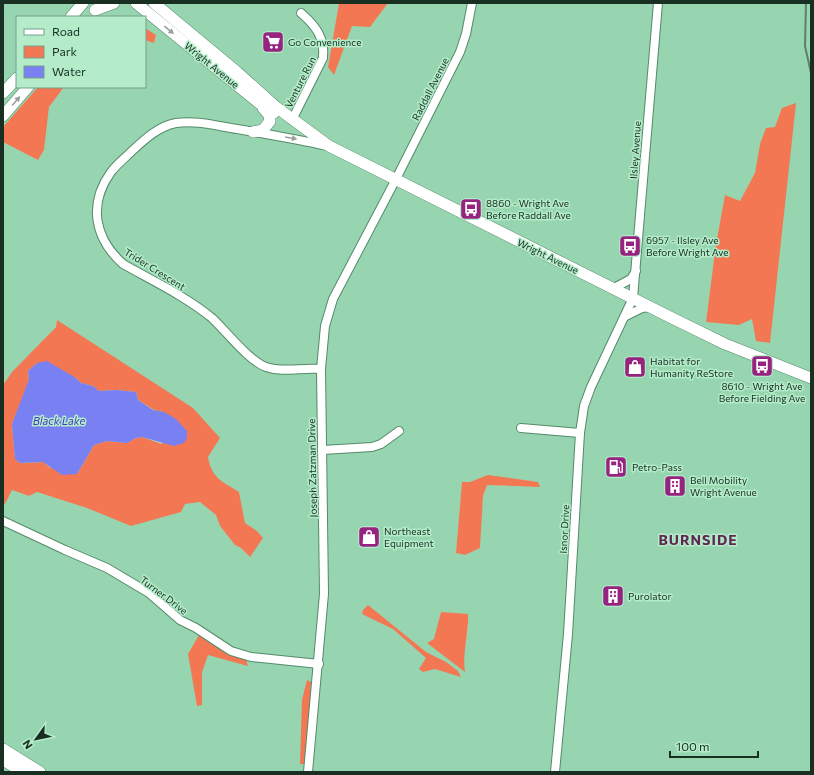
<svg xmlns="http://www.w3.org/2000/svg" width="814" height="775" font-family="Commissioner,sans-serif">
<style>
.built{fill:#96d5af;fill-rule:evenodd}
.green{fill:#f27752;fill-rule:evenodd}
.water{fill:#7880f2}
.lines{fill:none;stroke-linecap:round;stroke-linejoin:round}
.minor-casing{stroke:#558a6b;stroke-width:10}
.major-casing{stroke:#558a6b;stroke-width:12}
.minor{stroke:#fff;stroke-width:8}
.major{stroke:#fff;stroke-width:11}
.rail{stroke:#5b816b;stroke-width:2}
.oneway{fill:#97a19c}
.labels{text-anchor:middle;stroke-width:3;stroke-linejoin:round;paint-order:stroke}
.poi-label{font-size:10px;fill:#182f22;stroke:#b4ecca;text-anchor:start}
.street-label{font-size:10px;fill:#182f22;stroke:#b4ecca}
.water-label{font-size:11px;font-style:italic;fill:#4239be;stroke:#b4ecca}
.district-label{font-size:14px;font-weight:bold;letter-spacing:1px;fill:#5f2752;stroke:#b4ecca}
</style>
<rect width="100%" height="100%" fill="#a7dfbd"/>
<path class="built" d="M3,3H339L328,67L352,25L370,27L388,3H811V772H3V503L5,504L12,490L29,496L37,492L87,508L131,526L181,512L184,504L201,502L216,515L220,526L235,545L241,548L249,557L257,531L245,523L239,492L218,479L210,470L208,457L57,320L56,327L12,372L3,385V142L38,160L44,150L49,107L64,87H145V40L154,43L156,35L145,28V17H17V87H38L3,127ZM775,127L706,322L716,244L725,195L740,201L755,173L760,144ZM470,482L539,487L487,485L483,496L480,548L465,555L456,552L462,483ZM441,612L469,625L463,659L427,643L434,640Z"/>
<g class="green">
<path d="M339,3H388L370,27L352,26L334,75L328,67Z"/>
<path d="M145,28L156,35L154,43L145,40Z"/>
<path d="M38,87H64L49,107L44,150L38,160L3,142V127Z"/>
<path d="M796,103L770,343L756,341L752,319L739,325L706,322L716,244L725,195L740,201L755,173L760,144L766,128L775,127L782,108Z"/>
<path d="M57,320L193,408L220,438L208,457C212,479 222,481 239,492L245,523L257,531L263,538L250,557L241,548L235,545L220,526L216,515L200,502L185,504L181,512L131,526L87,508L37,492L29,496L12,490L5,504L3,503V385L12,372L56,327ZM37,363L76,378L81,383L93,386L99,391L116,390L136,392L138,400L154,410L164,412L162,444L142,437L136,438L127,443L107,441L94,445L77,474L49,467L44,462L20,463L15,459L12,424L25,393L29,379L28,371Z"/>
<path d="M488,475L538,482L540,487L487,485L483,496L480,548L465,555L456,553L462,482H470Z"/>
<path d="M368,605L426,652L446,662L458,671L461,677L435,669L423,672L419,669L426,658L393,629L362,614L363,610Z"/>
<path d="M441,612L468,614C469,634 462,652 465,672L427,643L434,639Z"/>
<path d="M199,635L211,644L246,660L248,666L208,655L202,672V705L197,706L188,654Z"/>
<path d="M307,680L311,682L306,764H300L302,700Z"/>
</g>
<path class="water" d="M47,361L76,378L81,383L93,386L99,391L116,390L136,392L138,400L153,410L164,412L176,419L187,431V438L184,443L174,446L142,437L136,438L127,443L107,441L94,445L77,474L62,475L43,462L20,463L15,459L12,424L29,379L28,371L37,363Z"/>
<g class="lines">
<g class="minor-casing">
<g id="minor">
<path d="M292,120L323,58C325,38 316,26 301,13"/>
<path d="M614,288L631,279L636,271"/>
<path d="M626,316L642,308L650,307"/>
<path d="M321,369C303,367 283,373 266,367C249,361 226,331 212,318C185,296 153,281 123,264C94,238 88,204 111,172C117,164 126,157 133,150C145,139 159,126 176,123C196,120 217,126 237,129C267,134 297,139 327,146"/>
<path d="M521,428L580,433"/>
<path d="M322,450L372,447L381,444L399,431"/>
<path d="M3,521L65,550L107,568L149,593L180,620L196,628L231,651L251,657L319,664"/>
<path d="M308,772L324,594L321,369L325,326L333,299L396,179L460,52L466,34L472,3"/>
<path d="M555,772L568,634L580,433L584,406L591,387L633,298L658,3"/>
</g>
</g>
<g class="major-casing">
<g id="major">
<path d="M136,3L259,103L274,113"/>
<path d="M154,3L237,72L276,107L329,146L674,319L725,344L811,378"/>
<path d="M95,10L114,3"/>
<path d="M71,17L83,3"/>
<path d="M3,93L17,78"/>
<path d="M3,116L28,87"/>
<path d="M253,132L263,130L270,121L269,115L263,108"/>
<path d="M3,749L40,772"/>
<path d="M3,760L23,772"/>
</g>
</g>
<use href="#minor" class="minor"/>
<use href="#major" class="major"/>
<path class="rail" d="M806,3L805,46L811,73"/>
</g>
<defs><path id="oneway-solid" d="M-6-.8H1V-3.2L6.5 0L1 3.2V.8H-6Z"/></defs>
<g class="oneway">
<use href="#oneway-solid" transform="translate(169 30) rotate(39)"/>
<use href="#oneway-solid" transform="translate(16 101) rotate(-49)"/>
<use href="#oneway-solid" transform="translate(291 138) rotate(10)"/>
</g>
<defs>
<g id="supermarket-square" transform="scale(1.15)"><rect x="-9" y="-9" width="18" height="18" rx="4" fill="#972380" stroke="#b4ecca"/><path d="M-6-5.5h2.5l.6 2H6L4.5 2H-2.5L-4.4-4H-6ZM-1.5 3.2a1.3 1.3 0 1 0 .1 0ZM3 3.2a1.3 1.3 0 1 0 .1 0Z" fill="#fff"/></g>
<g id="bus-square" transform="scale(1.15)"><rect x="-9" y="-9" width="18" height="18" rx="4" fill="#972380" stroke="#b4ecca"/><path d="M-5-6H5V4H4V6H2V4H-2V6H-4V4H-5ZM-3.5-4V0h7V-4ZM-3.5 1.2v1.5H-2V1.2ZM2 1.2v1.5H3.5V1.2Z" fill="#fff"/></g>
<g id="shop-square" transform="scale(1.15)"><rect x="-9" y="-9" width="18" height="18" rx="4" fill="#972380" stroke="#b4ecca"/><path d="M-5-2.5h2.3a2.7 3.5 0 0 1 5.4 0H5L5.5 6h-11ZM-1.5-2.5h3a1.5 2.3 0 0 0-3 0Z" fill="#fff"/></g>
<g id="fuel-square" transform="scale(1.15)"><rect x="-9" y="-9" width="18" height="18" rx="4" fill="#972380" stroke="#b4ecca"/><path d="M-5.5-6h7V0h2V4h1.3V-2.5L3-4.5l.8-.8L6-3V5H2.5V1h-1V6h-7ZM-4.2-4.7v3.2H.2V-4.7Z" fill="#fff"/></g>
<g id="building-square" transform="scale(1.15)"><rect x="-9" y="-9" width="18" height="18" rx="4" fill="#972380" stroke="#b4ecca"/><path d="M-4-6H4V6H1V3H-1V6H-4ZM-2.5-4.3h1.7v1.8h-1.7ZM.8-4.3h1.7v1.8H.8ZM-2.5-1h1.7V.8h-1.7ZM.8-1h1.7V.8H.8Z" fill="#fff"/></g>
</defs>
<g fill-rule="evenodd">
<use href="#supermarket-square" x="273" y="42"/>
<use href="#bus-square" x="471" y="209"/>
<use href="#bus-square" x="630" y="246"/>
<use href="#bus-square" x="762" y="366"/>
<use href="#shop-square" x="635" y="367"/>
<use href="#fuel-square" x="616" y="467"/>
<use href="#building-square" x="675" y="486"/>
<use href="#shop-square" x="369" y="537"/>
<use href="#building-square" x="613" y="596"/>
</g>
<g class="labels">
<g class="poi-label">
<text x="288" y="46">Go Convenience</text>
<text x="486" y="207">8860 - Wright Ave<tspan x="486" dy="12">Before Raddall Ave</tspan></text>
<text x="646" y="244">6957 - Ilsley Ave<tspan x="646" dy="12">Before Wright Ave</tspan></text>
<text x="650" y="365">Habitat for<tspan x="650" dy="12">Humanity ReStore</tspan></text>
<text x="762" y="390" text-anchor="middle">8610 - Wright Ave<tspan x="762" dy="12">Before Fielding Ave</tspan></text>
<text x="632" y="471">Petro-Pass</text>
<text x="690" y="484">Bell Mobility<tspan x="690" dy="12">Wright Avenue</tspan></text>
<text x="384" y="535">Northeast<tspan x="384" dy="12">Equipment</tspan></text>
<text x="628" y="600">Purolator</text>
</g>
<g class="street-label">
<text transform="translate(212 65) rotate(39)" y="4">Wright Avenue</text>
<text transform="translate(300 82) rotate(-63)" y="4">Venture Run</text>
<text transform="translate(430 89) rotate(-63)" y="4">Raddall Avenue</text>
<text transform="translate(635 150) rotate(-86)" y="4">Ilsley Avenue</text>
<text transform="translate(548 256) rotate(26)" y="4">Wright Avenue</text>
<text transform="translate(155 269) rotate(32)" y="4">Trider Crescent</text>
<text transform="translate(312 468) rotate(-91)" y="4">Joseph Zatzman Drive</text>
<text transform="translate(564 529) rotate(-87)" y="4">Isnor Drive</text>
<text transform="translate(164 595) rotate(37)" y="4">Turner Drive</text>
</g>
<g class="water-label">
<text x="59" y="425">Black Lake</text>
</g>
<g class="district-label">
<text x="698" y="545">BURNSIDE</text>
</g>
</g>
<rect width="814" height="775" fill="none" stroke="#182f22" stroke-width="8"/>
<rect x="16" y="16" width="130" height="72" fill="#b4ecca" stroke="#76a087"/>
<rect x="24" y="29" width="20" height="6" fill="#ffffff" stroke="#76a087"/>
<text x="52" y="36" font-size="12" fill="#182f22">Road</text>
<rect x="24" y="46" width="20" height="12" fill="#f27752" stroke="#76a087"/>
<text x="52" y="56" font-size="12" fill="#182f22">Park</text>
<rect x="24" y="66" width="20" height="12" fill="#7880f2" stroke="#76a087"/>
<text x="52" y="76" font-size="12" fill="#182f22">Water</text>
<g transform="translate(36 739) rotate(237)" stroke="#b4ecca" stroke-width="3" paint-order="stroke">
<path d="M0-3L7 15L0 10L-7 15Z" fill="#182f22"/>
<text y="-6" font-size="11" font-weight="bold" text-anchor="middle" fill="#182f22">N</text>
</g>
<path d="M670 751v6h88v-6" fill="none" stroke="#182f22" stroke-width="2"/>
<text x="676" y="751" font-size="12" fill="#182f22" stroke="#b4ecca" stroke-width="3" paint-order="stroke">100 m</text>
</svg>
